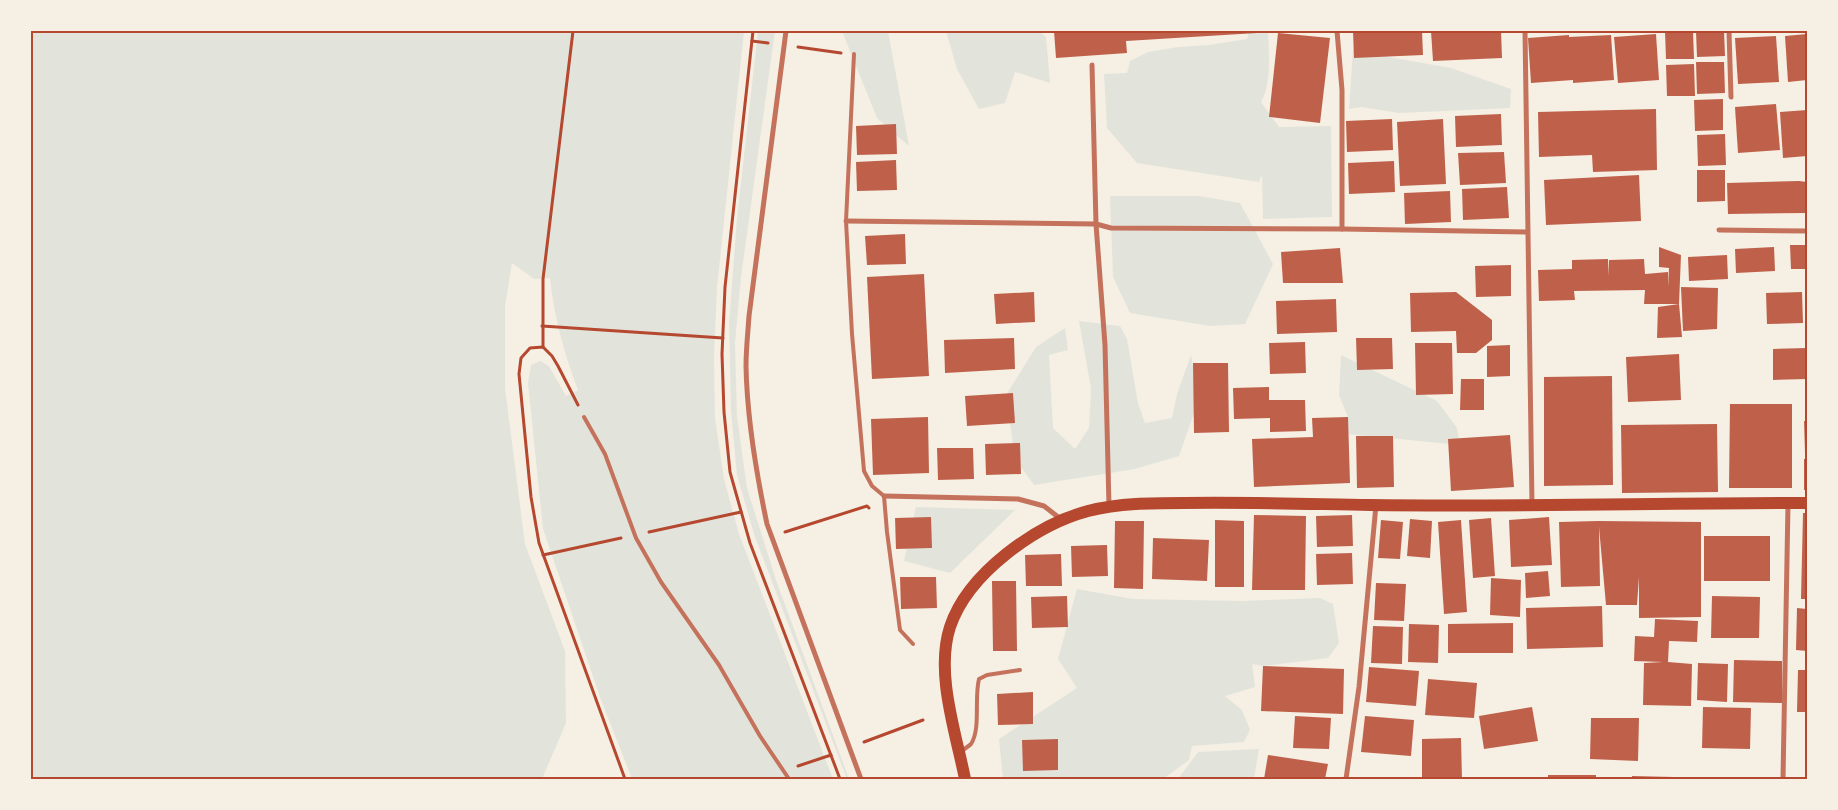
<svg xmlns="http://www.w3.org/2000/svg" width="1838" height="810" font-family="'Noto Sans',sans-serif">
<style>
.green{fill:#e2e4dc}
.building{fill:#bf614a}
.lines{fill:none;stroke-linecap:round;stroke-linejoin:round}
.path{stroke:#b5482f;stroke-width:3}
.service{stroke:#c5725c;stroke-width:4}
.minor{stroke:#c5725c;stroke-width:5}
.primary{stroke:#b5482f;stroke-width:12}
.neatline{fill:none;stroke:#b5482f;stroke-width:2}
</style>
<rect width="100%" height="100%" fill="#f6efe4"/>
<g class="green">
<path d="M31,31H744L717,288L714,358L715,418L724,479L739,534L833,779H632L601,700L543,529L528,383L531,365L540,361L549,366L566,396L578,390C564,353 554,317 550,278L534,279L512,263L505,306V388L525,544L565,651L566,723L542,779H31Z"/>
<path d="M758,31H775L741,277L735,343L737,417L747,488L776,580L849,779H847L755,537L737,475L731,411L729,324L737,218Z"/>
<path d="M842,31H888L909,146L877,118Z"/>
<path d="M946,31H1039L1046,37L1050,83L1015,72L1005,103L979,109L957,69Z"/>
<path d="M1249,31H1268C1269,52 1272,83 1261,102L1279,127L1331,126L1332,217L1263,219L1262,175L1259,182L1137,163L1107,128L1104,74L1127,73L1130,61L1148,52L1178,47L1209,45L1247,39Z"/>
<path d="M1353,49L1389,57L1451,68L1511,89L1510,108L1399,113L1361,107L1349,109Z"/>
<path d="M1110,196H1199L1240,203L1273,264L1245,324L1210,326L1130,313L1113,277Z"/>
<path d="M1079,321L1120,326L1127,339L1138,403L1145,423L1172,418L1177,394L1191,355L1199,399L1179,456L1135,469L1034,485L1015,459L1006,395L1036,347L1065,328L1068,350L1049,355L1053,428L1075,449L1089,428L1091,388Z"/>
<path d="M1341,355L1437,401L1457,428L1460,445L1347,434L1348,417L1339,395Z"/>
<path d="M916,507L1015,510L950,573L904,561Z"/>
<path d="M1077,589L1133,599L1242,601L1320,598L1333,604L1339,643L1328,658L1263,666L1252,664L1255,687L1225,696L1242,710L1250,730L1244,742L1192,746L1189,760L1163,779H1003L999,739L1077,688L1058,659Z"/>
<path d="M1259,749L1254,779H1178L1198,752Z"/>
</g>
<g class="building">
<path d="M1054,31H1256L1257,33L1126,41L1127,53L1056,58Z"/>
<path d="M1353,31H1422L1423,55L1354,58Z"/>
<path d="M1431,31H1501L1502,58L1433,61Z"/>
<path d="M1665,31H1693L1694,59H1666Z"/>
<path d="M1696,31H1724L1725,56L1697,57Z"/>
<path d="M1278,33L1330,38L1320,123L1269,117Z"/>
<path d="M1656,34L1659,80L1618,83L1614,37Z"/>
<path d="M1807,34V80L1788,82L1785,36Z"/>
<path d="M1569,35V37L1611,35L1614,80L1573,83V80L1531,83L1528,38Z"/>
<path d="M1776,36L1779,82L1738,84L1735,38Z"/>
<path d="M1696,62H1724L1725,93L1697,94Z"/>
<path d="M1694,64L1695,96H1667L1666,65Z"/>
<path d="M1723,99V130L1695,131L1694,100Z"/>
<path d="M1776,104L1780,150L1738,153L1735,107Z"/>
<path d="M1656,109L1657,170L1593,172L1592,155L1539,157L1538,112Z"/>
<path d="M1807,110V156L1783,158L1780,112Z"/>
<path d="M1501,114L1502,145L1456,147L1455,116Z"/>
<path d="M1392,119L1393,150L1347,152L1346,121Z"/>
<path d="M1443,119L1446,184L1400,186L1397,122Z"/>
<path d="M896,124L897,154L857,155L856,126Z"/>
<path d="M1725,134L1726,165L1698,166L1697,135Z"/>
<path d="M1504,152L1506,183L1460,185L1458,153Z"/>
<path d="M896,160L897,190L857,191L856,162Z"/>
<path d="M1394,161L1395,192L1349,194L1348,163Z"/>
<path d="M1697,170H1725V201L1697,202Z"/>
<path d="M1639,175L1641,221L1546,225L1544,180Z"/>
<path d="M1799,181L1807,182V213L1728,214L1727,183Z"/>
<path d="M1507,187L1509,218L1463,220L1462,189Z"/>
<path d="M1450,191L1451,222L1405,224L1404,193Z"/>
<path d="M905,234L906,264L867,265L865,236Z"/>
<path d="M1790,245H1807V269H1791Z"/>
<path d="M1659,247L1681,255L1679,304H1644L1645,290L1574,291L1575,300L1539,301L1538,270L1572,269V260L1608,259V276L1609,260L1644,259L1645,274L1668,272V287L1669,268L1659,267Z"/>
<path d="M1774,247L1775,271L1736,273L1735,249Z"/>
<path d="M1340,248L1343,283H1283L1281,252Z"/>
<path d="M1727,255L1728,279L1689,281L1688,257Z"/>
<path d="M1511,265V296L1476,297L1475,266Z"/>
<path d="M924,274L929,376L872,379L867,277Z"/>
<path d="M1681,287L1718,288L1717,329L1683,331Z"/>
<path d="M1034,292L1035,322L996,324L994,294Z"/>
<path d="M1456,292L1492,320V340L1476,353H1457L1456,331L1411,332L1410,293Z"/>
<path d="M1802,292L1803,323L1767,324L1766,293Z"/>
<path d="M1336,299L1337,332L1277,334L1276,301Z"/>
<path d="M1679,304L1682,337L1657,338L1658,307Z"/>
<path d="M1014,338L1015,369L945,373L944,340Z"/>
<path d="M1356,338H1392L1393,369L1357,370Z"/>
<path d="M1305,342L1306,373L1270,374L1269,343Z"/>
<path d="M1415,343H1452L1453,394L1416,395Z"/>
<path d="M1510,345V376L1487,377V346Z"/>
<path d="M1807,348V379L1773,380V349Z"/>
<path d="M1679,354L1681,400L1628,402L1626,357Z"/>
<path d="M1193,363H1228L1229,432L1194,433Z"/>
<path d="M1612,376L1613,485L1544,486V377Z"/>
<path d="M1461,379H1484V410H1460Z"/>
<path d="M1269,387V400H1305L1306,431L1270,432V418L1234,419L1233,388Z"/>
<path d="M1013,393L1015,423L967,426L965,396Z"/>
<path d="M1730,404H1792V488H1729Z"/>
<path d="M928,417L929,473L873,475L871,419Z"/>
<path d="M1348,417L1350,483L1254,487L1252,439L1313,437L1312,418Z"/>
<path d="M1804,421H1807V452H1805Z"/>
<path d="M1717,424L1718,492L1622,493L1621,425Z"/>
<path d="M1510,435L1514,487L1451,491L1448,439Z"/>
<path d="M1356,436H1393L1394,487L1357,488Z"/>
<path d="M1020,443L1021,474L986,475L985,444Z"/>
<path d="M937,448H973L974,479L938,480Z"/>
<rect x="1804" y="459" width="3" height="31"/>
<path d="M1803,513H1807V599H1801Z"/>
<path d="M1254,515L1306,516L1305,590H1252Z"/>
<path d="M1352,515L1353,546L1317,547L1316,516Z"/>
<path d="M931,517L932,548L896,549L895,518Z"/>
<path d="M1549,517L1552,565L1511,567L1509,520Z"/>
<path d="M1491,518L1495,576L1473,578L1469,520Z"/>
<path d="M1410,519L1432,521L1430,558L1407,556Z"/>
<path d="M1215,520L1244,521V587H1215Z"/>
<path d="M1381,520L1403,522L1400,559L1378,558Z"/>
<path d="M1461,520L1467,612L1444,614L1438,522Z"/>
<path d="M1115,521H1144L1143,589L1114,588Z"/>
<path d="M1598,521L1701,522V617L1639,618V577L1637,605H1606L1599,527L1600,586L1561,587L1559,522Z"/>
<rect x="1704" y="536" width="66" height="45"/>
<path d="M1153,538L1209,540L1207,581L1152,579Z"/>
<path d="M1107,545L1108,576L1072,577L1071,546Z"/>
<path d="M1352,553L1353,584L1317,585L1316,554Z"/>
<path d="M1061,554L1062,586H1026L1025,555Z"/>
<path d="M1548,571L1550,596L1526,598L1525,573Z"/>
<path d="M900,577H936L937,608L901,609Z"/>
<path d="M1491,578L1521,580L1520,617L1490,615Z"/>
<path d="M992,581H1016L1017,651H993Z"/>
<path d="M1376,583L1406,584L1404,621L1374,620Z"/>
<path d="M1067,596L1068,627L1032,628L1031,597Z"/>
<path d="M1712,596L1760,597L1759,638H1711Z"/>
<path d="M1602,606L1603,647L1527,649L1526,608Z"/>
<path d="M1797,608L1807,609V651L1796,650Z"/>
<path d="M1655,619L1698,621L1697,642L1669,641L1668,662L1692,664L1691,706L1643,705L1644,663L1663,662L1634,661L1635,636L1654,637Z"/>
<path d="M1513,623V653H1448V624Z"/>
<path d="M1409,624L1439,625L1438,663L1408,662Z"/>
<path d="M1373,626L1403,627L1402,664L1371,663Z"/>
<path d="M1734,660L1782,661V703L1733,702Z"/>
<path d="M1698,663L1728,664L1727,702L1697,700Z"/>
<path d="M1263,666L1344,669L1343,714L1261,711Z"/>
<path d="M1369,667L1419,671L1416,706L1366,702Z"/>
<path d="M1798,670H1807V712H1797Z"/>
<path d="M1428,679L1477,683L1474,718L1425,715Z"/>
<path d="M1033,692V724L998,725L997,694Z"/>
<path d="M1532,707L1538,741L1484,749L1479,716Z"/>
<path d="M1703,707L1751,708L1750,749L1702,748Z"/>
<path d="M1295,716L1331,718L1329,749L1293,748Z"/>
<path d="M1365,716L1414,720L1411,756L1361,752Z"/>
<path d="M1591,718H1639L1638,761L1590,759Z"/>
<path d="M1461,738L1462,779H1422V739Z"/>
<path d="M1058,739V770L1023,771L1022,740Z"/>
<path d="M1268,755L1328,764L1325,779H1264Z"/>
<rect x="1548" y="775" width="48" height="4"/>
<path d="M1632,776L1674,777V779H1632Z"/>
</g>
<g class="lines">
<g class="path">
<path d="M753,31L725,287L722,354L724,412L730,472L750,543L840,779"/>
<path d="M752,41L768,43"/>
<path d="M798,47L841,53"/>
<path d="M542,326L723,338"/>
<path d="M543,347V279L573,31"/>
<path d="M578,405L558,366L552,356L543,347L530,348L521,358L519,374L531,497L539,543L625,779"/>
<path d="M649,532L741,512"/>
<path d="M785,532L867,506L869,508"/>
<path d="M543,555L621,538"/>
<path d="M864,742L923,720"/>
<path d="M798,766L831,755"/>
</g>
<g class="service">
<path d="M854,54L846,221L852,334L864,471L872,486L884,496L887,532L900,630L913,644"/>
<path d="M584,417L605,454L636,538L661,582L719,665L760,736L789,779"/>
<path d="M962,751C964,749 969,746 971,744C981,729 974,698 979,679L987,675L1020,670"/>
</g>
<g class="minor">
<path d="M786,31L749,316C748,332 746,349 746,366C747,420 756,472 767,524L861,779"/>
<path d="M1337,31L1342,90V229"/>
<path d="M1525,31L1532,504"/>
<path d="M1729,31L1731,97"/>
<path d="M1092,65L1096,224L1105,345L1109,506"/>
<path d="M846,221L1096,224L1111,228L1342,229L1527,232"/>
<path d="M1719,230L1807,231"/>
<path d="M884,496L1018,499L1044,506L1062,520"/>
<path d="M1346,779L1359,687L1376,505"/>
<path d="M1783,779L1788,504"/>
</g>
<path class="primary" d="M965,779C956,733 935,673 950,627C968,573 1036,525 1088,511C1119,503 1152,503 1184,503C1246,502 1308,504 1370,505C1516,507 1661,503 1807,503"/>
</g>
<rect width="1838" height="810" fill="none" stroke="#f6efe4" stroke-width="65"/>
<rect x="32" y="32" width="1774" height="746" class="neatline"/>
</svg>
